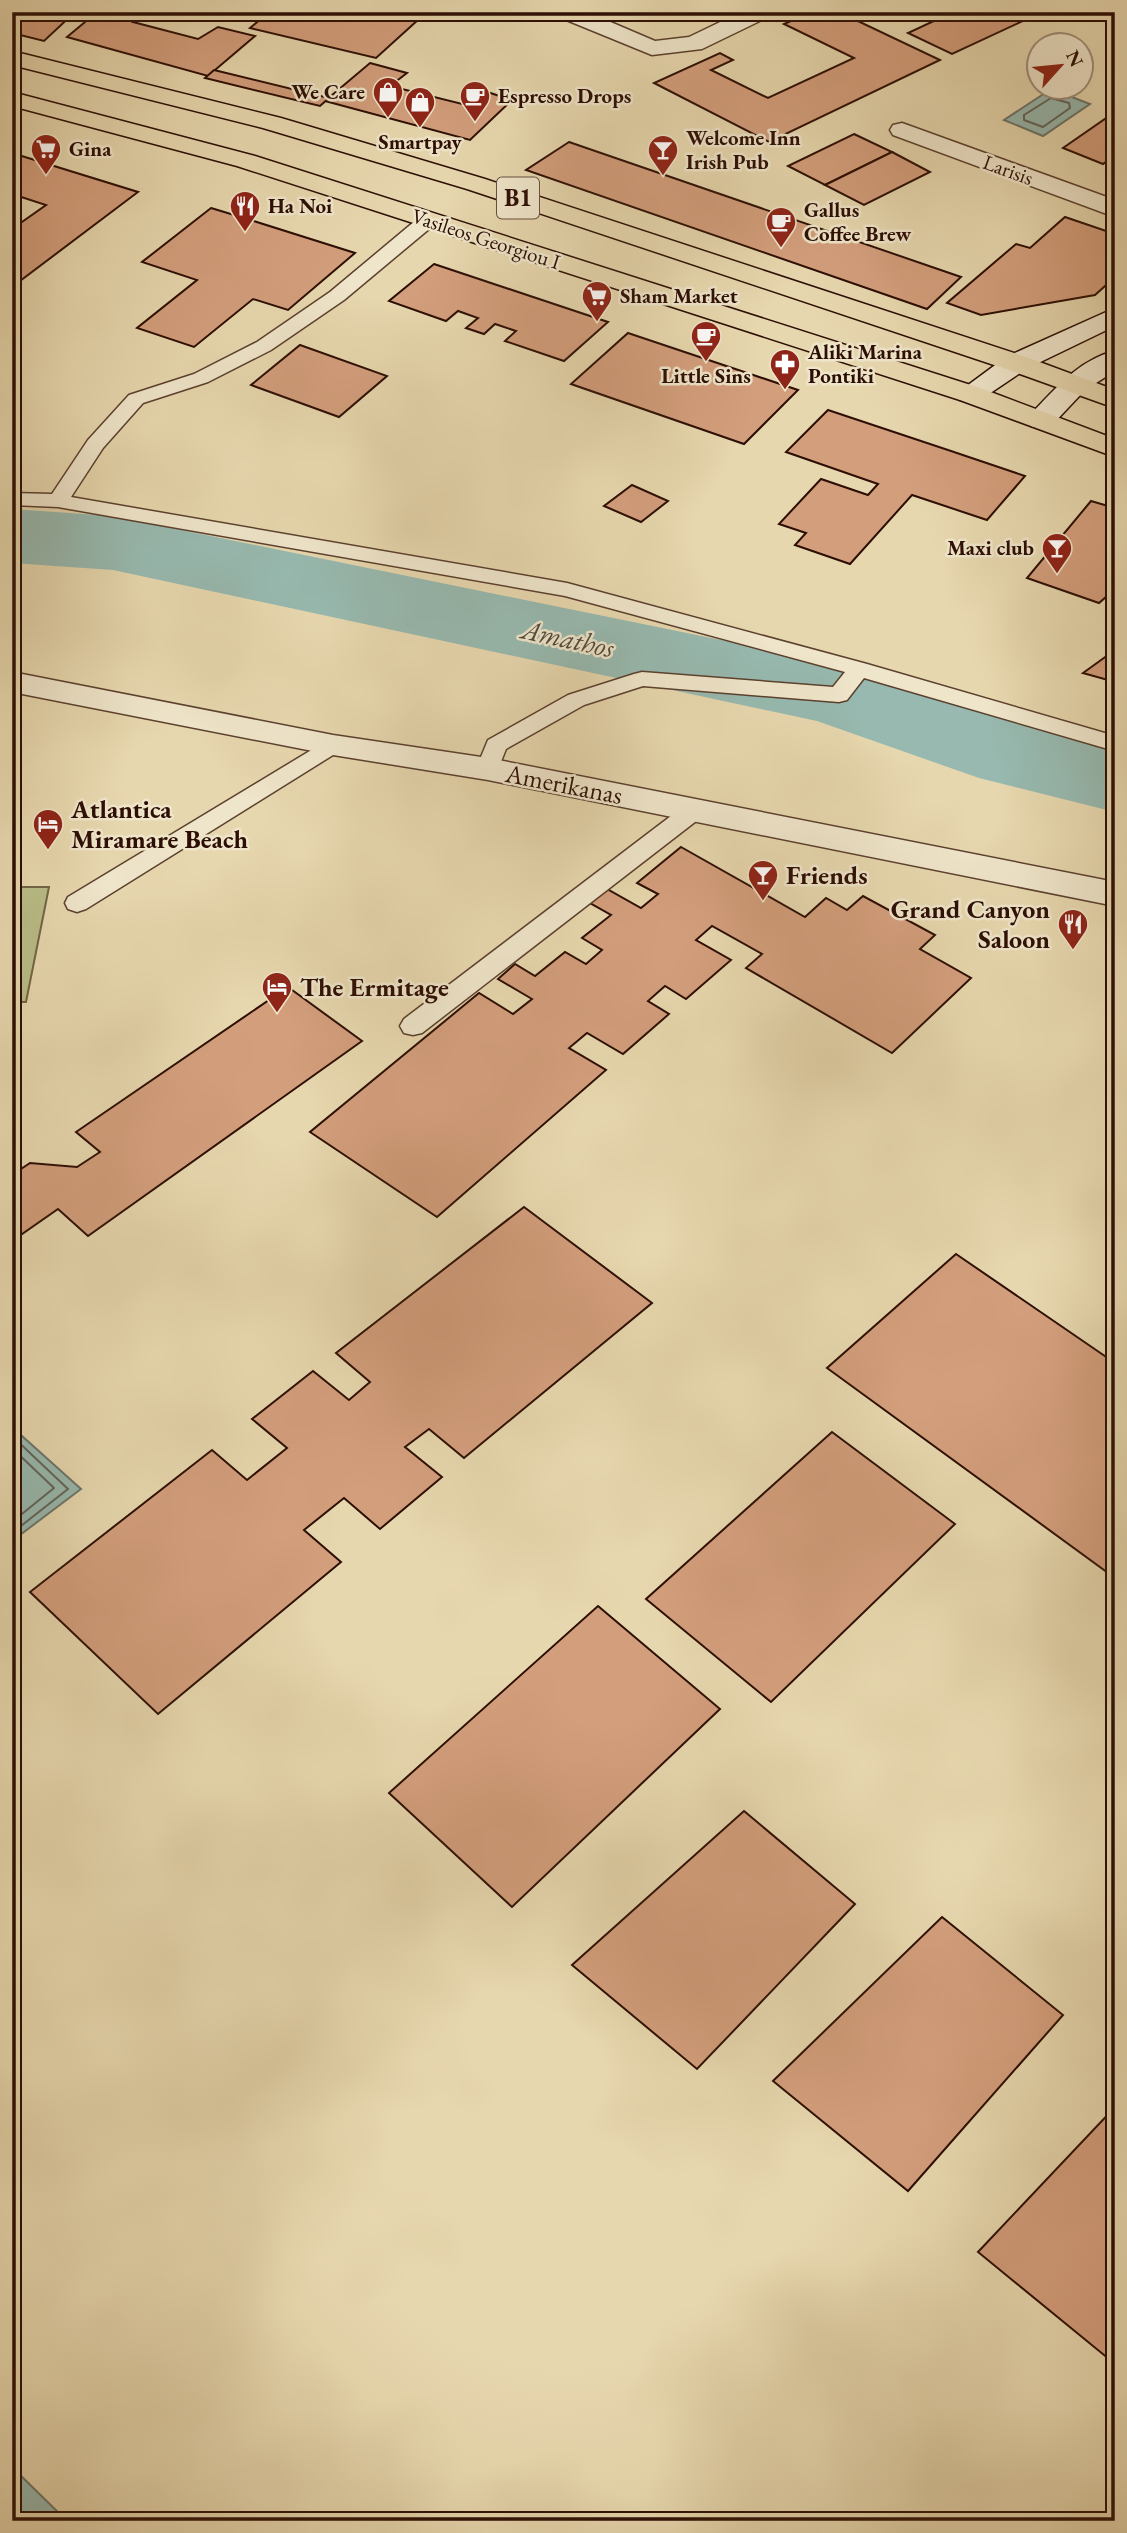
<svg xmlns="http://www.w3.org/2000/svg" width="1127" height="2533" font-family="'EB Garamond',serif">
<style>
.green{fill:#b9bd88;stroke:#726646;stroke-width:2}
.water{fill:#97b9af;stroke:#6c756b;stroke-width:2}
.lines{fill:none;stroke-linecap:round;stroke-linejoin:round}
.shore{stroke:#62645a;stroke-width:2}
.river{fill:#97b9af;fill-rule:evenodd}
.building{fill:#d39e7c;stroke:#2c0e04;stroke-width:2}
.lane-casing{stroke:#5b402e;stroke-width:3}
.street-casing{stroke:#5b402e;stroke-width:3}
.secondary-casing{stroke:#2c0e04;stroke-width:3}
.primary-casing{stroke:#2c0e04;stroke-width:3}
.lane{fill:#efe5ca;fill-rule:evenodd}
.street{fill:#efe5ca;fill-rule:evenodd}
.secondary{fill:#efe5ca;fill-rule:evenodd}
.primary{fill:#e7d7ae;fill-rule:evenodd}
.labels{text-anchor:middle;stroke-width:5;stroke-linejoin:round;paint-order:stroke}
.far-poi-label{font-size:21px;font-weight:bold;fill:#2c0e04;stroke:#efe5ca;text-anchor:start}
.far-street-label{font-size:21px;fill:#2c0e04;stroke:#efe5ca}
.shield{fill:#efe5ca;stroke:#664e3f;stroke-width:2}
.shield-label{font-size:24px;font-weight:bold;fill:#2c0e04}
.street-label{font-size:26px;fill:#2c0e04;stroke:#efe5ca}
.poi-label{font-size:26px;font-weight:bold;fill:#2c0e04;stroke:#efe5ca;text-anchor:start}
.water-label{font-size:28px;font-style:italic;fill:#514a40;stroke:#efe5ca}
</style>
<rect width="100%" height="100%" fill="#e7d7ae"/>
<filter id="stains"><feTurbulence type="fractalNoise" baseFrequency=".00286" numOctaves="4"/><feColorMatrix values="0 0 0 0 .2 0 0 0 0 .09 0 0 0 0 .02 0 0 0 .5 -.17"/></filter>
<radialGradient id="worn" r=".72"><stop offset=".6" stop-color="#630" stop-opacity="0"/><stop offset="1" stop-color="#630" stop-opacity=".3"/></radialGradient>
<path class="green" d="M12,887H49L26,1002H12Z"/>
<g class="water">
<path d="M1051,89L1090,104L1043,136L1004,120Z"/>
<path d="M12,1427L81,1489L12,1541Z"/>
<path d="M12,2467L67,2521H12Z"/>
</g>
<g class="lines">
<g class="shore">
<path d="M1051,98L1069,103L1070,108L1043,127L1024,120V115Z"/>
<path d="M12,1436L68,1489L12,1533"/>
<path d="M12,1448L54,1488L12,1522"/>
</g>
<path class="river" d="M12,509L113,516L839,664L1036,728L1115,746V812L979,778L817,721L113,570L12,563Z"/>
</g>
<g class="building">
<path d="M12,12H75L44,41L12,33Z"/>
<path d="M97,12H146L133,22L198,39L218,27L255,36L208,76L67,37Z"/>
<path d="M269,12H330L365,20L374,12H389L419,19L376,58L250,28Z"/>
<path d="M642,12H675L661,20Z"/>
<path d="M811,12H839L940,60L769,142L654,83L720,53L733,60L711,70L768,98L854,58L784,24Z"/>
<path d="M953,12H1009L1025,20L952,54L908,33Z"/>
<path d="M370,63L407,73L390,86L462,104L478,89L512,100L470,140L325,101Z"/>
<path d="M214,70L329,98L320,106L205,78Z"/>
<path d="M1115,112V155L1103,164L1063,148Z"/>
<path d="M854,134L892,152L825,185L788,166Z"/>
<path d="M569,142L961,277L927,309L526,170Z"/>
<path d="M892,152L930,172L864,205L825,185Z"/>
<path d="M12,153L138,192L12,287V229L46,205L12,194Z"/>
<path d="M211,208L244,218L355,253L288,310L253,299L194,347L137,328L197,280L142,262Z"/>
<path d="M1065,217L1115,234V277L1095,295L981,315L947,303L1016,244L1030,248Z"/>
<path d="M434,264L608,322L564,361L505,341L516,331L495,324L484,334L466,328L478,318L458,311L446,321L389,301Z"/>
<path d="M628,333L798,390L744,444L571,384Z"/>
<path d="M300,345L387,376L339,417L251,385Z"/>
<path d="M828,410L951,451L1025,476L987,520L912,495L850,564L795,545L806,533L779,524L821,479L868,495L878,484L786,452Z"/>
<path d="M632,485L668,501L641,522L604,506Z"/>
<path d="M1091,501L1115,508V589L1099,603L1027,578Z"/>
<path d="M1115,650V682L1083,673Z"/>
<path d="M681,847L805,917L826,898L847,910L863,896L935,935L920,949L971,978L892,1053L746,968L762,954L712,926L696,940L731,960L686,999L665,986L648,1001L669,1014L623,1054L587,1033L569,1048L606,1070L437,1217L310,1132L479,993L513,1014L532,999L498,979L515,964L535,976L565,952L586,964L602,950L582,938L611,915L590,903L607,889L641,908L658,894L637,883Z"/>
<path d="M288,987L362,1041L88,1236L58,1209L12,1241V1175L30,1163L77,1167L100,1152L76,1132Z"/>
<path d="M524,1207L652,1303L464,1458L429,1429L405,1447L442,1477L380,1529L344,1498L304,1530L341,1562L158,1714L30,1592L212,1450L247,1480L287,1448L252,1419L313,1371L349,1400L370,1382L336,1353Z"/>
<path d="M956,1254L1115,1363V1578L827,1368Z"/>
<path d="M832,1432L955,1524L771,1702L646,1599Z"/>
<path d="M598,1606L720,1709L512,1907L389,1793Z"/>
<path d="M744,1811L855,1904L697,2069L572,1965Z"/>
<path d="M942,1917L1063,2015L908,2191L773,2081Z"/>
<path d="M1115,2107V2364L978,2252Z"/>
</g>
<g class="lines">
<g class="lane-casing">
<g id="lane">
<path d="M428,214L435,216L437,220L435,224L344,300L271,350L208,382L143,403L103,448L71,497L567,583L867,664L1115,736V751L864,678L847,700L839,702L643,686L584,705L506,749L496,774H480L476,769L488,740L568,695L634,674L642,672L833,687L845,672L565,596L58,507L12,505V493L52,494L88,440L129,395L194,374L257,342L330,292L421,216Z"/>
<path d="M333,737L341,740L345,745L341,750L86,909L77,912L68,909L65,903L68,897Z"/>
<path d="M696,801L704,803L708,809L704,815L422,1033L413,1035L404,1033L400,1026L404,1019L688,803Z"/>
</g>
</g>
<g class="street-casing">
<g id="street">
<path d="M556,12H587L655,41L689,37L741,12H771L768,17L702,49L652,55L559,17Z"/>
<path d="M902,123L1115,200V217L893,135L890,130L893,125Z"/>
<path d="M12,672L333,735L488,758L1115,882V906L488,780L333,755L12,692Z"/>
</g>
</g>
<g class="secondary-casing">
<g id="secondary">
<path d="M1115,308V326L1026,369L980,400H960L956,394L1006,357Z"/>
<path d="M1115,351V371L1085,390L1051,426L1041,428L1031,426L1027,420L1031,414C1055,389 1080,359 1115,351Z"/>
</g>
</g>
<g class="primary-casing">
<g id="primary">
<path d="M12,51L281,118L485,179L1026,357L1115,390V408L1006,369L467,189L263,128L12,65Z"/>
<path d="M12,92L255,156L980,388L1115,439V457L960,400L237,166L12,106Z"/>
</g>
</g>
<use href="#lane" class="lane"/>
<use href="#street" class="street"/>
<use href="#secondary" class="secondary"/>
<use href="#primary" class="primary"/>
</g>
<defs>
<g id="shop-pin" transform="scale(1.575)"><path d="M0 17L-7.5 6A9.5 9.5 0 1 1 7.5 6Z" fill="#8f2418" stroke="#efe5ca"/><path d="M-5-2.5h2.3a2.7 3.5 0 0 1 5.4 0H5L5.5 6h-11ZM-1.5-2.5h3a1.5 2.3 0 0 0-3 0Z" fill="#fff"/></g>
<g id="cafe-pin" transform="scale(1.575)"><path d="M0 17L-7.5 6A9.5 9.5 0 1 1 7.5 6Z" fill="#8f2418" stroke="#efe5ca"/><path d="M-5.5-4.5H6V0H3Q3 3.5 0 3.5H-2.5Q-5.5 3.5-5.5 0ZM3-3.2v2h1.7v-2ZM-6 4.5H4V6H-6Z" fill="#fff"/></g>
<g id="supermarket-pin" transform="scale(1.575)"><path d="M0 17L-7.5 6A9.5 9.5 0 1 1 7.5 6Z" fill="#8f2418" stroke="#efe5ca"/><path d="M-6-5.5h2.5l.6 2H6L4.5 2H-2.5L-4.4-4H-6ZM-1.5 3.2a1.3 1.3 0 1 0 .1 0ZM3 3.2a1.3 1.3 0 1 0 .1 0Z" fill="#fff"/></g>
<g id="bar-pin" transform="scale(1.575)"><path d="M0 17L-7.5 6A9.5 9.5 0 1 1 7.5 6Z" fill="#8f2418" stroke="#efe5ca"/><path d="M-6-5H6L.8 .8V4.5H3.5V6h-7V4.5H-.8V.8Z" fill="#fff"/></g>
<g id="restaurant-pin" transform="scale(1.575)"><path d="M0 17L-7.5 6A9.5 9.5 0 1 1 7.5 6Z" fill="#8f2418" stroke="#efe5ca"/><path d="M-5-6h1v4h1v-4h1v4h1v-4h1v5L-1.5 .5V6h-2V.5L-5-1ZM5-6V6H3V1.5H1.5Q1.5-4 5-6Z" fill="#fff"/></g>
<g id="pharmacy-pin" transform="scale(1.575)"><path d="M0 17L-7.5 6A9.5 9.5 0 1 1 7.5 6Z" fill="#8f2418" stroke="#efe5ca"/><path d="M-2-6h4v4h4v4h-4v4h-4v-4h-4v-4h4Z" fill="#fff"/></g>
<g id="hotel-pin" transform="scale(1.575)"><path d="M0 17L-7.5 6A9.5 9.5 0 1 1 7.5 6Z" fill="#8f2418" stroke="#efe5ca"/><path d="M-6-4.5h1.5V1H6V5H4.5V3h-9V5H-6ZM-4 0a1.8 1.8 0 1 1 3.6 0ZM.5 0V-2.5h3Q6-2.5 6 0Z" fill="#fff"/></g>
</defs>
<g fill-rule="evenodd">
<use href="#shop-pin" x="388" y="92"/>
<use href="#cafe-pin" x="475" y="96"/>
<use href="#shop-pin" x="420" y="102"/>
<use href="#supermarket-pin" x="46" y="149"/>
<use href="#bar-pin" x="663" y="150"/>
<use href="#restaurant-pin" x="245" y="206"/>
<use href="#cafe-pin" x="781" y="222"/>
<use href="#supermarket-pin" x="597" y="296"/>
<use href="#cafe-pin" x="706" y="336"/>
<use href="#pharmacy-pin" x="785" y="364"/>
<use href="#bar-pin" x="1057" y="548"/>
<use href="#hotel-pin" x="48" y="824"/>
<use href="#bar-pin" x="763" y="875"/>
<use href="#restaurant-pin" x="1073" y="924"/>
<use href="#hotel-pin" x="277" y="987"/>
</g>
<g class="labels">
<g class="far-poi-label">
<text x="365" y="99" text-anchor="end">We Care</text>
<text x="498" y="103">Espresso Drops</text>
<text x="686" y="145">Welcome Inn<tspan x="686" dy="24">Irish Pub</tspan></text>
<text x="420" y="149" text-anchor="middle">Smartpay</text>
<text x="69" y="156">Gina</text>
<text x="268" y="213">Ha Noi</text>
<text x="804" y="217">Gallus<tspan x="804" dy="24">Coffee Brew</tspan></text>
<text x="620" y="303">Sham Market</text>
<text x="808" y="359">Aliki Marina<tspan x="808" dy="24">Pontiki</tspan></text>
<text x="706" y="383" text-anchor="middle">Little Sins</text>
<text x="1034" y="555" text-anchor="end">Maxi club</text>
</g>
<g class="far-street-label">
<text transform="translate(1008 170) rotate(20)" y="7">Larisis</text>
<text transform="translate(486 239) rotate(18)" y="7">Vasileos Georgiou I</text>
</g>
<rect class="shield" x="497" y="177.5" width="42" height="41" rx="5"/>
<g class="shield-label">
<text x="518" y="206">B1</text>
</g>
<g class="street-label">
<text transform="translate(564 784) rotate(11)" y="9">Amerikanas</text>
</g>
<g class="poi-label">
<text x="71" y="818">Atlantica<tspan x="71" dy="30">Miramare Beach</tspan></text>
<text x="786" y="884">Friends</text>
<text x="1050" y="918" text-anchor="end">Grand Canyon<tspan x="1050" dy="30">Saloon</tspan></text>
<text x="300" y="996">The Ermitage</text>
</g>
<g class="water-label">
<text transform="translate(568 638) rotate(12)" y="10">Amathos</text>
</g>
</g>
<rect width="1127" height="2533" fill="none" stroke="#e7d7ae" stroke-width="42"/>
<rect x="14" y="14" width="1099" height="2505" fill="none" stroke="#2c0e04" stroke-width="3.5"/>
<rect x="21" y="21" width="1085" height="2491" fill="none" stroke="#2c0e04" stroke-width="2"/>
<g transform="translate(1060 66) rotate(63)"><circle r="33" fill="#efe5ca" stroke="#a18f7b" stroke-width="2"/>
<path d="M0-5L12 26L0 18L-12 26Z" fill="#8f2418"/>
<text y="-10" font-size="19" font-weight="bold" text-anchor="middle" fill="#2c0e04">N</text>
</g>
<rect width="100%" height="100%" filter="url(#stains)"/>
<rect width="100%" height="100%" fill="url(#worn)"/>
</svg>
